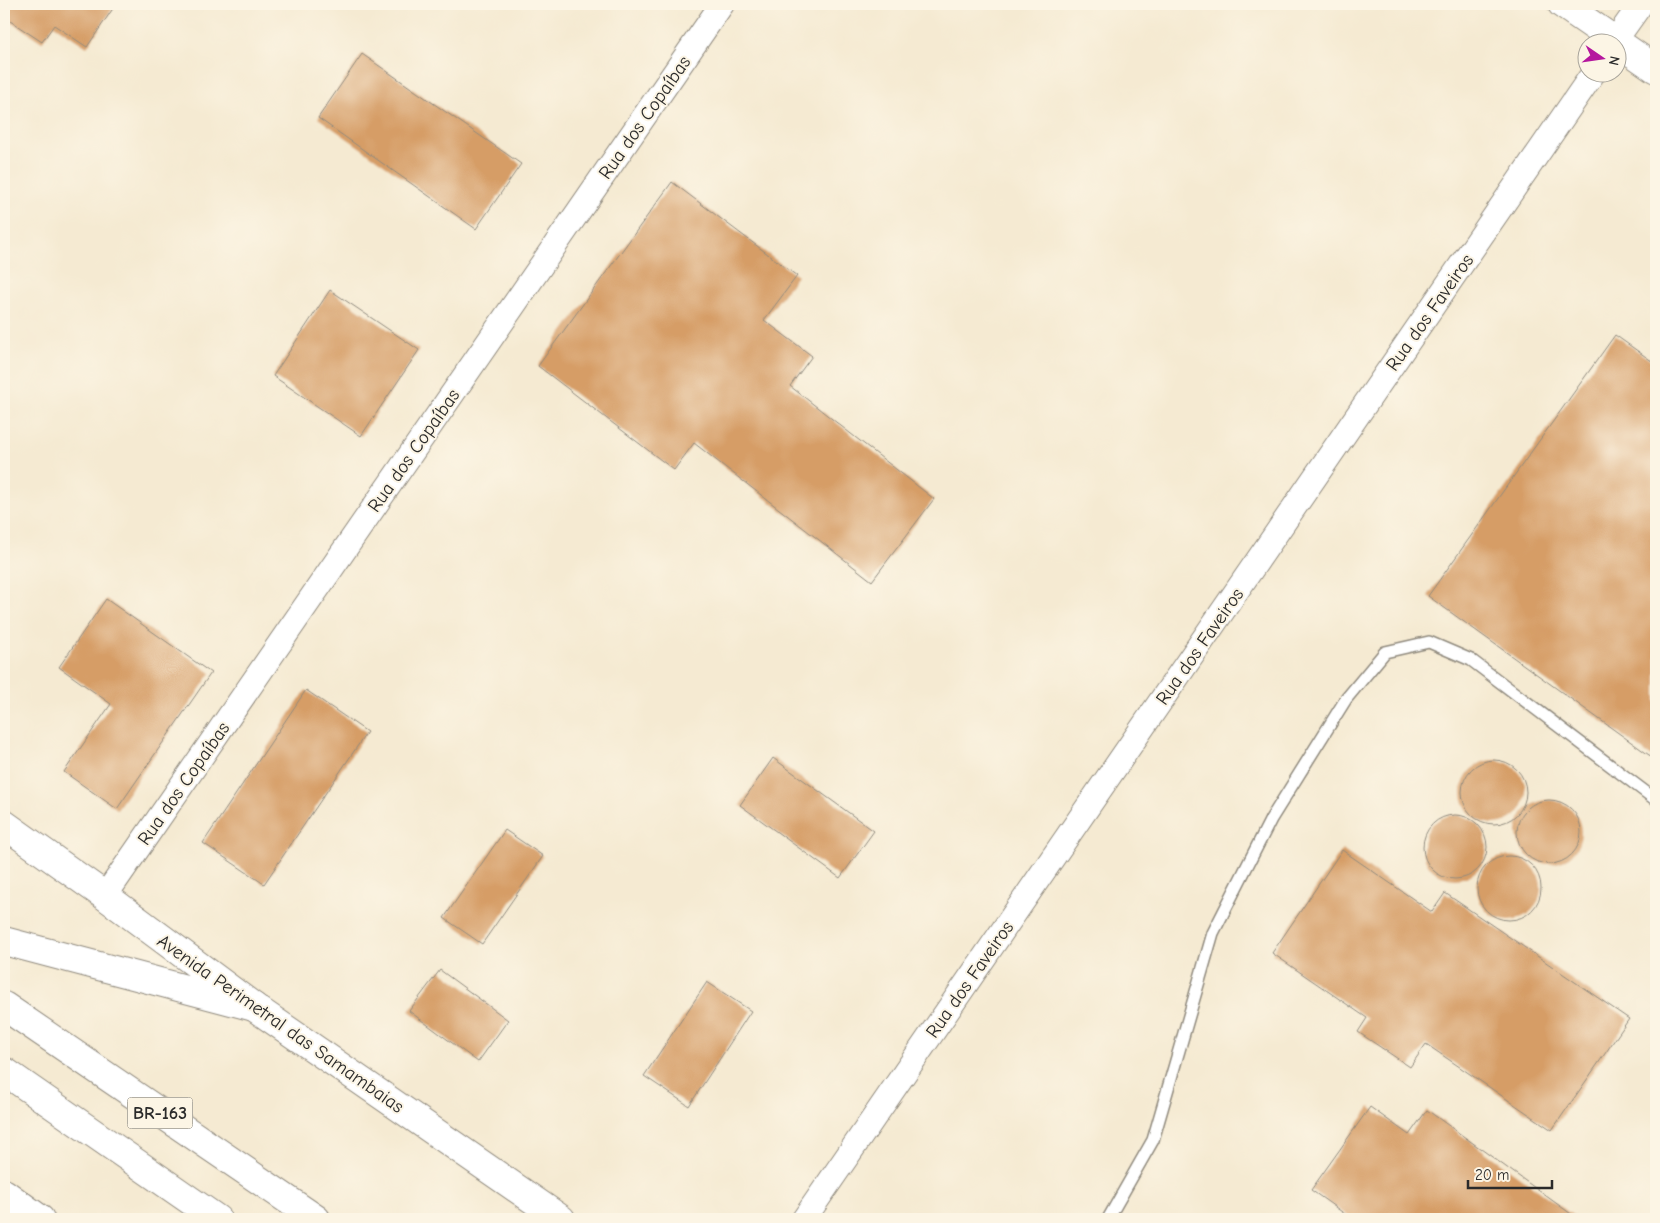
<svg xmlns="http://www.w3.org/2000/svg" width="1660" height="1223" font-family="'Comic Neue',sans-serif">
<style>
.building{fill:#d69d66}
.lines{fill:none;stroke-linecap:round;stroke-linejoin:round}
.lane-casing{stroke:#908a7e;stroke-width:14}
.street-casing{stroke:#908a7e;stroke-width:26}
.secondary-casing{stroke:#908a7e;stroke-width:30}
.highway-casing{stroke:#908a7e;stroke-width:30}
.lane{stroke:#fff;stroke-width:11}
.street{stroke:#fff;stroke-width:24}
.secondary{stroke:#fff;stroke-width:28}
.highway{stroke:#fff;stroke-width:28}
.labels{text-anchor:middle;stroke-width:4;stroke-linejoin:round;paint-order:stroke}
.shield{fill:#fcf5e5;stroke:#6a6863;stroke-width:1}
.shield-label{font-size:18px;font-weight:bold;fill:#2b2b2b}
.street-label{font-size:19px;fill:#2b2b2b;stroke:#fcf5e5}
</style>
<rect width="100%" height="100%" fill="#fcf5e5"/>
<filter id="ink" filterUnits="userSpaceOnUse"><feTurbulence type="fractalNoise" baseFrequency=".02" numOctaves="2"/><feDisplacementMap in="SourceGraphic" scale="10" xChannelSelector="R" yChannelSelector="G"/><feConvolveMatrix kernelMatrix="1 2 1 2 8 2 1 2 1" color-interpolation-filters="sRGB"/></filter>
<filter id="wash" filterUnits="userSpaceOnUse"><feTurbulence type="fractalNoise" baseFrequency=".0096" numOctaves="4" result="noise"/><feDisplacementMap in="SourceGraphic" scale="20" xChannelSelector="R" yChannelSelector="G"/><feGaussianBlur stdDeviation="1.12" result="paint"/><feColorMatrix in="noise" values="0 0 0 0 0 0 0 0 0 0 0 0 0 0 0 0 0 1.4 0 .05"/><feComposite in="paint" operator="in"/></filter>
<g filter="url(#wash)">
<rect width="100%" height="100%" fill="#f5ead2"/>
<g id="blocks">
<g class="building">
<path d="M4,4H116L87,47L54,25L42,42L4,17Z"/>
<path d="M362,54L521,164L476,229L318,118Z"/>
<path d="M672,182L797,276L764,320L812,356L790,386L934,499L872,581L694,443L674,470L538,366Z"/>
<path d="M330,290L419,350L361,436L273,376Z"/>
<path d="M1615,335L1656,364V760L1428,596Z"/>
<path d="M106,599L211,673L117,809L64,772L111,704L59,667Z"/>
<path d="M306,690L367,732L264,884L203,843Z"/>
<path d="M773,758L874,831L840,878L740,805Z"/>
<circle cx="1494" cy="792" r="32"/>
<circle cx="1549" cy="832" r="32"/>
<circle cx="1455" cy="847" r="32"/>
<path d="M505,830L543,856L482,944L444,918Z"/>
<path d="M1342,850L1432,912L1445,893L1629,1019L1552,1130L1426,1044L1410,1067L1358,1032L1367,1018L1272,953Z"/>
<circle cx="1509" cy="888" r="32"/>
<path d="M440,970L508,1020L478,1062L409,1011Z"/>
<path d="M707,982L751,1011L689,1106L644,1076Z"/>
<path d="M1370,1107L1409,1135L1427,1110L1578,1219H1352L1311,1190Z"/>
</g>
</g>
</g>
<g filter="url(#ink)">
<use href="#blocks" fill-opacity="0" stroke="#908a7e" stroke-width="1"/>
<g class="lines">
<g class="lane-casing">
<path id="lane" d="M1108,1219L1153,1140L1213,933L1271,819L1346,699L1385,652L1429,642L1471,660L1656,800"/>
</g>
<g class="street-casing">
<g id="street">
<path d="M1614,42L1641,4"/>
<path d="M105,896L722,4"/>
<path d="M804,1219L1594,72"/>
</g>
</g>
<g class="secondary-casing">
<g id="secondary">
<path d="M1562,4L1656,69"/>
<path d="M4,824L105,896L254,1007L561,1219"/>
<path d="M4,1193L40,1219"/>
</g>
</g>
<g class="highway-casing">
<g id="highway">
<path d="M4,941L254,1007"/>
<path d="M4,1006L316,1219"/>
<path d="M4,1071L217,1219"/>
</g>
</g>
<use href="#lane" class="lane"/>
<use href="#street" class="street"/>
<use href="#secondary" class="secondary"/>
<use href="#highway" class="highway"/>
</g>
</g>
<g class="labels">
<rect class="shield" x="127.5" y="1097.5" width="65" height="31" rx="4"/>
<g class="shield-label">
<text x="160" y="1119">BR-163</text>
</g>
<g class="street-label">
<text transform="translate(644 117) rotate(-55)" y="7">Rua dos Copaíbas</text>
<text transform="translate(1429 312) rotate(-55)" y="7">Rua dos Faveiros</text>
<text transform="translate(413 450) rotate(-55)" y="7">Rua dos Copaíbas</text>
<text transform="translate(1199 646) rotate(-55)" y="7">Rua dos Faveiros</text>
<text transform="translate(183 783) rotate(-55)" y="7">Rua dos Copaíbas</text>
<text transform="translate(969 979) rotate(-55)" y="7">Rua dos Faveiros</text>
<text transform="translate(281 1023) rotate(35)" y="7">Avenida Perimetral das Samambaias</text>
</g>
</g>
<rect width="1660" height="1223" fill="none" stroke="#fcf5e5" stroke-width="20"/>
<g transform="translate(1602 58) rotate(103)"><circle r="24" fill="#fcf5e5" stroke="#a8a49b"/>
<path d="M0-4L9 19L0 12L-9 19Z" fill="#b5179e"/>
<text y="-8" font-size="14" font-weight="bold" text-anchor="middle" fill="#2b2b2b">N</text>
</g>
<path d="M1468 1180v8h84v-8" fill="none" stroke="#2b2b2b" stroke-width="2.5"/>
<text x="1475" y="1180" font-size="15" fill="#2b2b2b" stroke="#fcf5e5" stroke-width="4" paint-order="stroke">20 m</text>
</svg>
